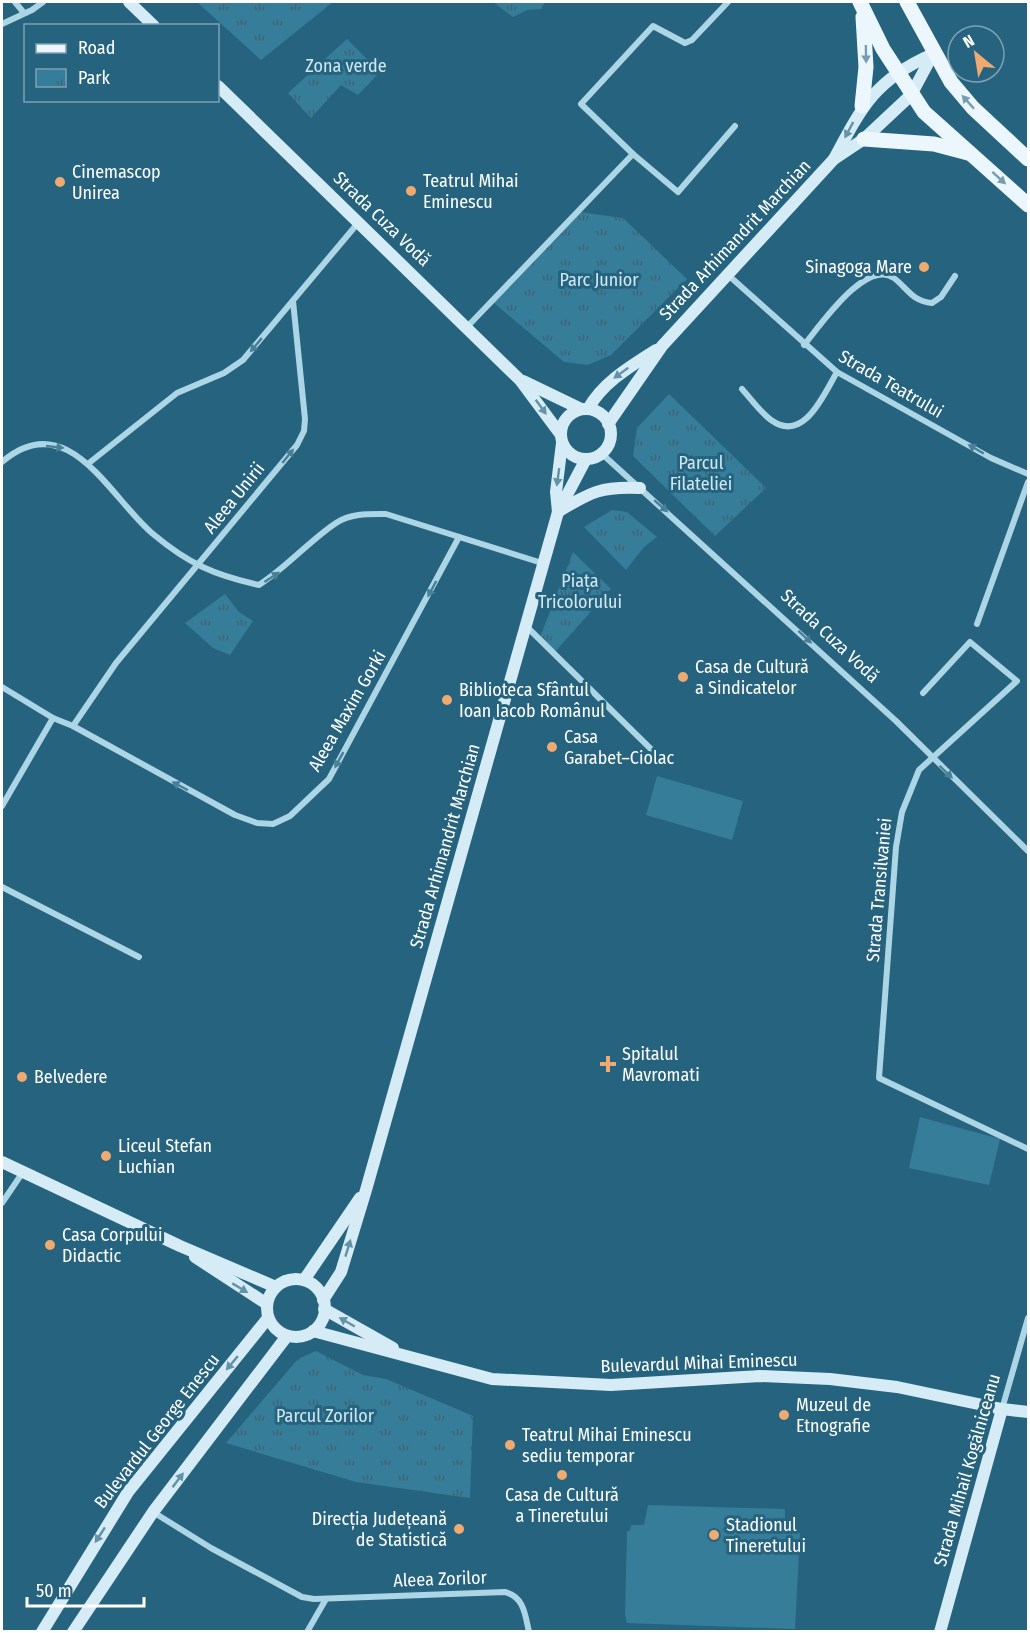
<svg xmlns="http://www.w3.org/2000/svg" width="1030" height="1633" font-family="'Fira Sans Condensed',sans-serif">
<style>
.grass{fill:#367d9a}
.park{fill:url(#park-tufts)}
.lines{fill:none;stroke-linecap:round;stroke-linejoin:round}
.street{stroke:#acd5e5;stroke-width:6}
.secondary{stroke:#d5ebf5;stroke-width:12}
.primary{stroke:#ecf7fd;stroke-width:15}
.oneway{fill:#759eb1}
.oneway2{fill:#6393a8}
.oneway3{fill:#488098}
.poi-dot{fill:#efaa71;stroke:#26637e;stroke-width:2}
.labels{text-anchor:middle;stroke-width:6;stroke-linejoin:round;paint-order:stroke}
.park-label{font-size:18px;fill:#cfe9f4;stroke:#26637e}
.poi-label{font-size:18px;fill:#fff;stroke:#26637e;text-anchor:start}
.street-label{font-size:18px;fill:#fff;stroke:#26637e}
</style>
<defs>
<pattern id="park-tufts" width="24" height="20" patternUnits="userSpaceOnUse" patternTransform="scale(1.5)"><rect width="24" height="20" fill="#367d9a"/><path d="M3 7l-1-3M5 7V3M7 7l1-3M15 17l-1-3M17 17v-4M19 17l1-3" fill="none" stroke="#416473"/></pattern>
</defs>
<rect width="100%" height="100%" fill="#26637e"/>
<g class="grass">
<path d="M657,776L743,801L732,840L646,815Z"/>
<path d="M920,1117L1000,1139L989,1185L909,1168Z"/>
<path d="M648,1505L785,1509V1531L800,1533L795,1629L627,1623L625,1615L627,1531H630L631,1525H644Z"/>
</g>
<g class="park">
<path d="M197,2H333L261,60Z"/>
<path d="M493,2H545L541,9L527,10L513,17Z"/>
<path d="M347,39L380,72L358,95L341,85L311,118L288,93Z"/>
<path d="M579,212L623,218L687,279L611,355L588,365L564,362L494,303Z"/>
<path d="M669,394L766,488L715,536L633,456L637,428Z"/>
<path d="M612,510L627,512L657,537L644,547L626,570L584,527Z"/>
<path d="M573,552L611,589L553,654L539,640Z"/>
<path d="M225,594L239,612L253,621L230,655L213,648L185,623Z"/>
<path d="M316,1351L363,1375L386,1379L473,1416L470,1498L356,1482L226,1443L298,1359Z"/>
</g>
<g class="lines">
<g class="street">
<path d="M15,2L24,13"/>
<path d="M2,24L32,10L43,2"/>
<path d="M633,154L678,192L735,126"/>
<path d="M727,274L837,372L991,458L1028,474"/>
<path d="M467,327L633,154L581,104L653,26L685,43L692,40L728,2"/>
<path d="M804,345C820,326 866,258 894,278C908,289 912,301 932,303L941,297L955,276"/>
<path d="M742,389C751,399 760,412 771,420C804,444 824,394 837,372"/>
<path d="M601,453L896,721L1028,851"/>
<path d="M2,462C68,405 110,498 153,534C189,564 214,575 259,585C287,567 309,541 336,523C351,513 370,514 386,514L542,563"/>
<path d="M89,463L177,393L224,373L243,360L358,223"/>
<path d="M977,624L1028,482"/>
<path d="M525,625L664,762"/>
<path d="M2,687L53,718L73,726L235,815L257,823L273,824L290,816L329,779L459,537"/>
<path d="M923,693L970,642L1017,681L919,770L902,812L896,847L879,1078L1028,1149"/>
<path d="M73,726L116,663L297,445L304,431L305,419L293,301"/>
<path d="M2,806L53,718"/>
<path d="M2,887L139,957"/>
<path d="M2,1203L23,1172"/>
<path d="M1002,1409L1028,1318"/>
<path d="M153,1512L211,1548L302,1597L314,1599L505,1592C524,1597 525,1614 529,1632"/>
<path d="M307,1632L326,1599"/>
</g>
<g class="secondary">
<path d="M129,2L154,26"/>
<path d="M218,86L520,380L561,435"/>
<path d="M834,159C862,106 876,79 933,54"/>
<path d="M523,381L581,409"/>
<path d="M588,409C603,382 631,366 656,350"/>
<circle cx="586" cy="434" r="25"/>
<path d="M608,424L662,346L834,159L864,139L911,95L933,54"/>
<path d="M559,511C591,492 602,486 640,488"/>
<path d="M558,512L556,492L562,443"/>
<path d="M2,1162L180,1246L276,1287"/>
<path d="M195,1257L267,1304"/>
<circle cx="296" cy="1308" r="29"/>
<path d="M304,1280L360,1198"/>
<path d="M323,1300L341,1272L366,1190L558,512L586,459"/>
<path d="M324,1309L393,1348"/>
<path d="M313,1331L492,1379L611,1385L760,1376L830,1379L897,1387L1002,1409L1028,1412"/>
<path d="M42,1632L128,1492L268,1318"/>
<path d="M73,1632L153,1512L287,1336"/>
<path d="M940,1632L1002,1409"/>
</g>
<g class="primary">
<path d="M860,2L883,49L924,112L1028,205"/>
<path d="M907,2L951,82L973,108L1028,159"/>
<path d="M862,106L866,67L863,17"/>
<path d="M864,139L934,144L968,153"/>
</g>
</g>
<defs><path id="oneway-solid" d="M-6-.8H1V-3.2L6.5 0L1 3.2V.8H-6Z" transform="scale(1.5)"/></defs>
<g class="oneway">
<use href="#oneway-solid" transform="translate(866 54) rotate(89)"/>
<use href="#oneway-solid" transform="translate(968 102) rotate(-132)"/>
<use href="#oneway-solid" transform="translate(999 178) rotate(42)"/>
</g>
<g class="oneway2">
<use href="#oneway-solid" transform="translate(849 130) rotate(118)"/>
<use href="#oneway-solid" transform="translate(621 373) rotate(144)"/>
<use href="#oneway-solid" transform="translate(541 407) rotate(54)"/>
<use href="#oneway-solid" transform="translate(558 477) rotate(98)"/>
<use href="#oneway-solid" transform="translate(348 1248) rotate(-73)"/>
<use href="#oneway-solid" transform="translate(240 1288) rotate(31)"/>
<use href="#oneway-solid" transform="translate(347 1322) rotate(-150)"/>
<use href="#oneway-solid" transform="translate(232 1363) rotate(130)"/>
<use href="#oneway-solid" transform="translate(178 1480) rotate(-53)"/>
<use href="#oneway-solid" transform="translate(100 1535) rotate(123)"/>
</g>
<g class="oneway3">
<use href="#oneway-solid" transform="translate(256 345) rotate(130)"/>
<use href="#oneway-solid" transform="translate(55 447) rotate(6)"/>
<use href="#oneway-solid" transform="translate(976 449) rotate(-150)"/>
<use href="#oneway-solid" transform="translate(288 456) rotate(-51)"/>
<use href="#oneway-solid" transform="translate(661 506) rotate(41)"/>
<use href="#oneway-solid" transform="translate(272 577) rotate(-33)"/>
<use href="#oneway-solid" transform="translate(432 589) rotate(118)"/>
<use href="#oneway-solid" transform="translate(805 637) rotate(43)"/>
<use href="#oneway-solid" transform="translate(339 760) rotate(119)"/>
<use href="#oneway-solid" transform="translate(946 772) rotate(44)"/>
<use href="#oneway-solid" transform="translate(180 786) rotate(-152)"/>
</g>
<g class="poi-dot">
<circle cx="60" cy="182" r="6"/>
<circle cx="411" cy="191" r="6"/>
<circle cx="924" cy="267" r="6"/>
<circle cx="683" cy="677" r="6"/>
<circle cx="447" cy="700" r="6"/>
<circle cx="552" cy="747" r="6"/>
<path d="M605 1055h6v6h6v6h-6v6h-6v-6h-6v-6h6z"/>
<circle cx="22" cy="1077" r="6"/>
<circle cx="106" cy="1156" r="6"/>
<circle cx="50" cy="1245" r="6"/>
<circle cx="784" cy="1415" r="6"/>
<circle cx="510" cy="1445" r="6"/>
<circle cx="562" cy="1475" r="6"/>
<circle cx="459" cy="1529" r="6"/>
<circle cx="714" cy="1535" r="6"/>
</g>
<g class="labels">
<g class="park-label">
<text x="346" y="72">Zona verde</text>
<text x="599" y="286">Parc Junior</text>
<text x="701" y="469">Parcul<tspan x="701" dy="21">Filateliei</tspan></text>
<text x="580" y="587">Piața<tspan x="580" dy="21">Tricolorului</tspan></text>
<text x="325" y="1422">Parcul Zorilor</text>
</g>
<g class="poi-label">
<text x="72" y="178">Cinemascop<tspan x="72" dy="21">Unirea</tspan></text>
<text x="423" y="187">Teatrul Mihai<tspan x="423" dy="21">Eminescu</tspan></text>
<text x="912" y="273" text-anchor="end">Sinagoga Mare</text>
<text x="695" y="673">Casa de Cultură<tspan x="695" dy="21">a Sindicatelor</tspan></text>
<text x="459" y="696">Biblioteca Sfântul<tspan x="459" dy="21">Ioan Iacob Românul</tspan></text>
<text x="564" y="743">Casa<tspan x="564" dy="21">Garabet–Ciolac</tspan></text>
<text x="622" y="1060">Spitalul<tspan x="622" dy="21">Mavromati</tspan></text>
<text x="34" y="1083">Belvedere</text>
<text x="118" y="1152">Liceul Stefan<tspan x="118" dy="21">Luchian</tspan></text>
<text x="62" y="1241">Casa Corpului<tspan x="62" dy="21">Didactic</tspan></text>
<text x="796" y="1411">Muzeul de<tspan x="796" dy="21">Etnografie</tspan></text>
<text x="522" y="1441">Teatrul Mihai Eminescu<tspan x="522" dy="21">sediu temporar</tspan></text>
<text x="562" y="1501" text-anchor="middle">Casa de Cultură<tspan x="562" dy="21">a Tineretului</tspan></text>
<text x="447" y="1525" text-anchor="end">Direcția Județeană<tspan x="447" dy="21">de Statistică</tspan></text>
<text x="726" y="1531">Stadionul<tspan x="726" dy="21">Tineretului</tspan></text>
</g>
<g class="street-label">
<text transform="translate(382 219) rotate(44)" y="6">Strada Cuza Vodă</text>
<text transform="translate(735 240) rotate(-47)" y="6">Strada Arhimandrit Marchian</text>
<text transform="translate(891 384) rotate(30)" y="6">Strada Teatrului</text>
<text transform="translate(234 498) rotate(-51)" y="6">Aleea Unirii</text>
<text transform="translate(830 636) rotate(43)" y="6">Strada Cuza Vodă</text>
<text transform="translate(347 711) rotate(-60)" y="6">Aleea Maxim Gorki</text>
<text transform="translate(445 846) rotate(-74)" y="6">Strada Arhimandrit Marchian</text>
<text transform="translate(879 890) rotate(-85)" y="6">Strada Transilvaniei</text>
<text transform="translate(699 1363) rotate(-2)" y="6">Bulevardul Mihai Eminescu</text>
<text transform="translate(157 1431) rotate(-52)" y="6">Bulevardul George Enescu</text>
<text transform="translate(967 1470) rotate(-74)" y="6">Strada Mihail Kogălniceanu</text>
<text transform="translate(440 1579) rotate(-2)" y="6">Aleea Zorilor</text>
</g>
</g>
<rect width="1030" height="1633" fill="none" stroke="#ffffff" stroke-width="6"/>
<rect x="24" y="24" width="195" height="78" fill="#26637e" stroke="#7da1b2" stroke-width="1.5"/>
<rect x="36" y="44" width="30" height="9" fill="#ecf7fd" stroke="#7da1b2" stroke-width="1.5"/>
<text x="78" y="54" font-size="18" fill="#ffffff">Road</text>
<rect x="36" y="69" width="30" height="18" fill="url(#park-tufts)" stroke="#7da1b2" stroke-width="1.5"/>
<text x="78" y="84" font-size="18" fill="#ffffff">Park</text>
<g transform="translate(976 54) rotate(330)"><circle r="28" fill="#26637e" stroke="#7da1b2" stroke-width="1.5"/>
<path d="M0-4.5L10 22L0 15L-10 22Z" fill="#efaa71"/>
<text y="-9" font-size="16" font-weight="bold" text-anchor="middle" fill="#ffffff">N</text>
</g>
<path d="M27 1597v9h117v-9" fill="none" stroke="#ffffff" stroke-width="3"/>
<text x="36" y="1597" font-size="18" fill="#ffffff" stroke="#26637e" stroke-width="4.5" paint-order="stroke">50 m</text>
</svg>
